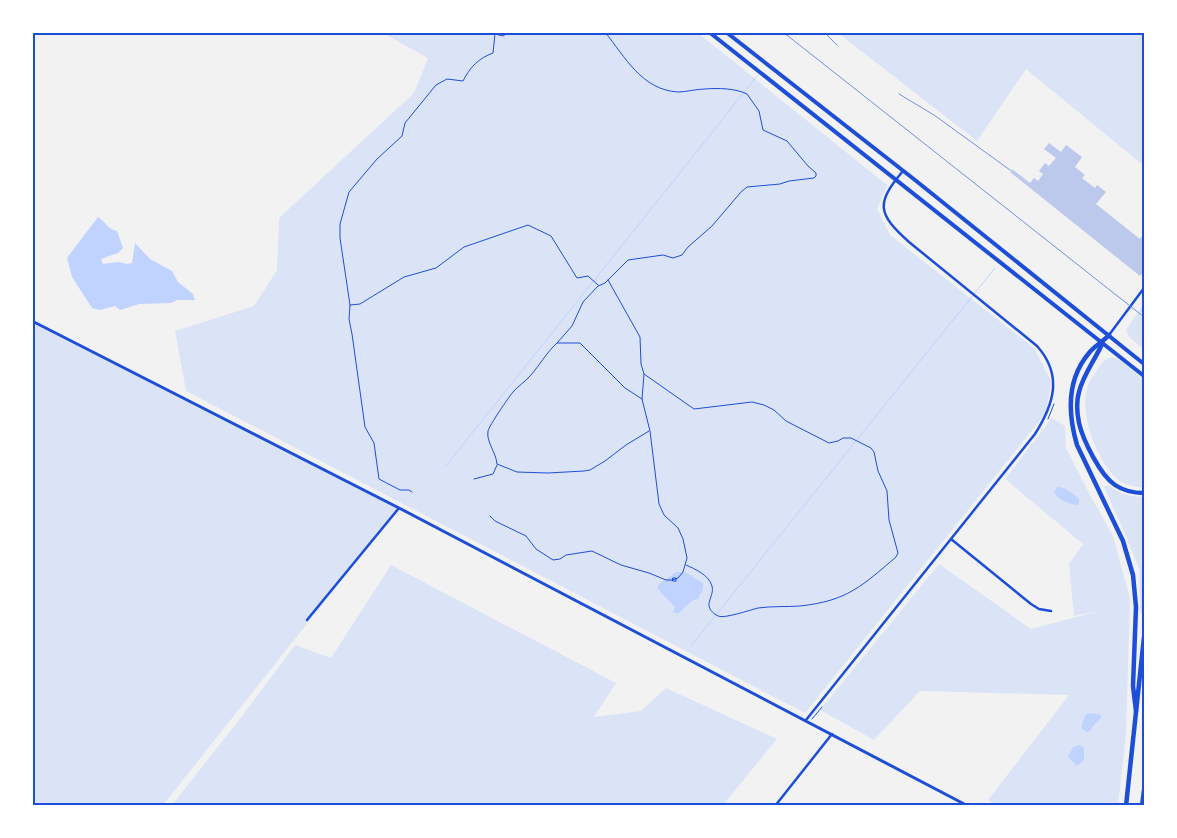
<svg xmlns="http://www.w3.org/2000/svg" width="1177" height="838" font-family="'PT Sans',sans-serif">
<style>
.green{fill:#dbe4f7}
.water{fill:#bfd3fe}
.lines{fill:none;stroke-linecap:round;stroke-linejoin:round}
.stream{stroke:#bfd3fe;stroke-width:1}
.building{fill:#bdc9ec}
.path{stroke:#1d4ed8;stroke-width:1}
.minor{stroke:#1d4ed8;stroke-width:2.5}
.tertiary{stroke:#1d4ed8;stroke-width:3}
.secondary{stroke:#1d4ed8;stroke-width:4}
.motorway{stroke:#1d4ed8;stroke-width:4.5}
.rail{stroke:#7290e2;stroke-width:1}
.neatline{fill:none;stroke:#1d4ed8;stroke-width:2}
</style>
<rect width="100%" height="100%" fill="#f2f2f2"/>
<g class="green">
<path d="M383,33H698L887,185L877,209L890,235L1034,348L1051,381L1046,413L805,713L186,391L175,331L254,306L277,270L279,218L414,93L428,58Z"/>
<path d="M838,33H1144V166L1026,69L977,141Z"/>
<path d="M1144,303V350L1129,337L1126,330Z"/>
<path d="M32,323L399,508L163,805H33Z"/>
<path d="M1112,357L1122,361L1144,380L1143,488C1133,486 1123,485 1115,477C1096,458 1078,411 1088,385C1090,380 1093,376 1096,372C1100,364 1104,359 1112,357Z"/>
<path d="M1052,418L1065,426L1066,448L1089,493L1113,536L1130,598L1126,735L1118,805L997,806L988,800L1069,695L920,691L874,740L820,710L939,564L1031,629L1099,611L1074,616L1069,564L1083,544L1005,479Z"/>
<path d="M1108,485C1119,493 1130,498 1144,496L1143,613H1140L1139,569L1123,529L1104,487Z"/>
<path d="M391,565L616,683L594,717L641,711L666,688L777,739L723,805H172L239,720L295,645L331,658Z"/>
</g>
<g class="water">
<path d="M98,217C106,222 107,229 117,231L123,248L118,253L101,259L103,264L118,262L128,264L132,263L135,243L150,259L172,271L178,282L193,294L195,300H177L171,303L139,304L120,310L115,306L100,310L92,308L72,277L67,258Z"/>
<path d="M1057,487C1066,487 1073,494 1079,499V504L1076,505C1068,504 1057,499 1054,492Z"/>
<path d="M676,572H685L703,583V589L698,599L693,600L678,614L673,612L675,607L658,589V585Z"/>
<path d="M1091,713L1101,715V718L1093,726L1091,730L1087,732L1082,729V724L1086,714Z"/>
<path d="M1079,745L1084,747V760L1077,766L1068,757L1073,747Z"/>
</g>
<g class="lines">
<g class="stream">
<path d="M446,466L757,76"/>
<path d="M691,646L995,268"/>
</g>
</g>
<path class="building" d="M1049,143L1061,152L1066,145L1082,157L1075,167L1085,175L1082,178L1095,188L1097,185L1106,192L1096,204L1140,239L1144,233V271L1140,276L1010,172L1012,169L1030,183L1034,178L1038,181L1043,174L1039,171L1045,163L1049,166L1056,158L1044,149Z"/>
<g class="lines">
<g class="path">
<path d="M350,305L340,238V224L349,192L377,159L402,136L405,123L436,85L447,79L463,81C470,67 479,58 493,53L495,34L503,36L509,32"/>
<path d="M557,343L572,326L583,302L598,286L605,283L628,260L663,255L673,258L682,255L688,247L712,226L741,192L747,187L780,184L789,181L814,178L816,176V173L808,166L787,141L763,130L759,111L747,94C735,88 717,88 705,89C696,89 686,92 678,92C642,90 625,57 605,32"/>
<path d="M644,374L694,409L752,402L764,405L774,410L786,421L829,443L838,441L843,438H851L871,448L874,452L878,471L887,491L889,520L898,553L896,557C862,586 847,601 800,606C786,607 772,606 758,608C750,610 724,619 718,616C700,606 715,598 712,586C709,575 695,569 686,565"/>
<path d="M642,399L625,388L580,343H557C546,353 540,365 530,376C525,382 518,386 513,392C508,398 489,426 488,431C486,442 496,452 497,464L517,472L548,473L584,471L590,470L605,461L626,445L649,431"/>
<path d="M1048,419L1054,404"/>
<path d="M474,479L493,474L497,465"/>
<path d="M412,492L409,490H400L379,479L374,443L365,427L352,334L349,319L350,305L360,304L404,277L436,268L464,247L528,225L551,236L577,278L588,276L598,285"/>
<path d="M490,516L495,521L526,536L536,549L553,560L560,559L566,555L592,551L621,565L649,573L666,580H672L678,578L683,572L687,558L683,539L678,528L664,515L659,504L650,431L642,399L644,374L641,364L640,337L608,280"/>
<rect x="673" y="578" width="3" height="3"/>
<path d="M812,719L822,707"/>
</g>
<g class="minor">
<path d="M1109,335L1144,288"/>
<path d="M951,539L1031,604L1039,609L1051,611"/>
<path d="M307,620L399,508"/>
<path d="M806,720L1035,434C1054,404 1063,375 1037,346L909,242C878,214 875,204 903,171"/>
<path d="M775,806L832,734"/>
</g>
<path class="tertiary" d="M32,321L399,508L968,806"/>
<g class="secondary">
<path d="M709,32L1144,376"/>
<path d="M726,32L915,180L1144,364"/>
</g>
<g class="motorway">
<path d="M1109,335C1103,342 1094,346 1089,353C1066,380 1068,414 1077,445L1123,541L1133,575L1136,607L1133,686L1136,711"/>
<path d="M1102,344C1095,360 1083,375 1079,392C1076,402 1077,413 1079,423C1083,440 1100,475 1115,485C1124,491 1134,493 1144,493"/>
<path d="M1126,806L1144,637"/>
<path d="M1142,806L1144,790"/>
</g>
<g class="rail">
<path d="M783,32L1144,317"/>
<path d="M824,32L837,45"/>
<path d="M899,94L934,115L1010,170"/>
</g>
</g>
<rect width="1177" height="838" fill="none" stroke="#ffffff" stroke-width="68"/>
<rect x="34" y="34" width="1109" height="770" class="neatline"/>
</svg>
